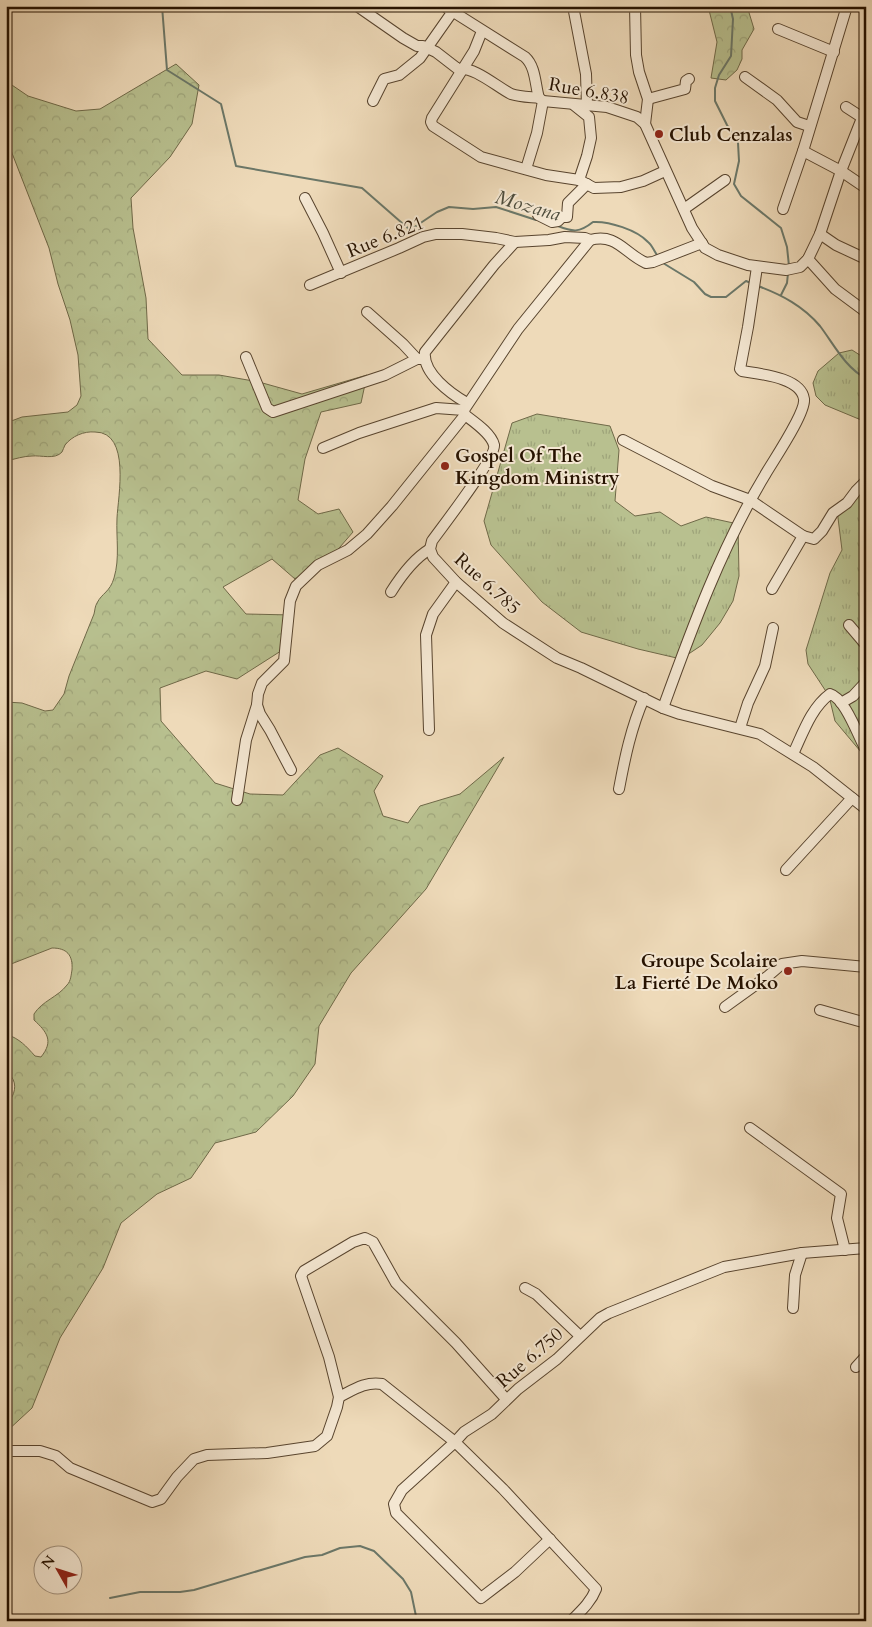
<svg xmlns="http://www.w3.org/2000/svg" width="872" height="1627" font-family="Cardo,serif">
<style>
.grass{fill:url(#grass-tufts);stroke:#6f6948}
.forest{fill:url(#forest-crowns);stroke:#6f6948}
.lines{fill:none;stroke-linecap:round;stroke-linejoin:round}
.stream{stroke:#6b7768;stroke-width:2}
.minor-casing{stroke:#58442e;stroke-width:12}
.minor{stroke:#f4e7d2;stroke-width:10}
.poi-dot{fill:#8f2418;stroke:#f4e7d2;stroke-width:2}
.labels{text-anchor:middle;stroke-width:4;stroke-linejoin:round;paint-order:stroke}
.street-label{font-size:19px;fill:#261200;stroke:#f4e7d2}
.poi-label{font-size:19px;font-weight:bold;fill:#261200;stroke:#f4e7d2;text-anchor:start}
.water-label{font-size:20px;font-style:italic;fill:#4e4d3d;stroke:#f4e7d2}
</style>
<defs>
<pattern id="grass-tufts" width="24" height="20" patternUnits="userSpaceOnUse" patternTransform="scale(1.25)"><rect width="24" height="20" fill="#b8c08f"/><path d="M3 7l-1-3M5 7V3M7 7l1-3M15 17l-1-3M17 17v-4M19 17l1-3" fill="none" stroke="#9ea47a"/></pattern>
<pattern id="forest-crowns" width="20" height="18" patternUnits="userSpaceOnUse" patternTransform="scale(1.25)"><rect width="20" height="18" fill="#b8c08f"/><path d="M2 6a3 3 0 1 1 6 0M12 15a3 3 0 1 1 6 0" fill="none" stroke="#9ea47a"/></pattern>
</defs>
<rect width="100%" height="100%" fill="#eedab9"/>
<filter id="stains"><feTurbulence type="fractalNoise" baseFrequency=".004" numOctaves="4"/><feColorMatrix values="0 0 0 0 .2 0 0 0 0 .09 0 0 0 0 .02 0 0 0 .5 -.17"/></filter>
<radialGradient id="worn" r=".72"><stop offset=".6" stop-color="#630" stop-opacity="0"/><stop offset="1" stop-color="#630" stop-opacity=".3"/></radialGradient>
<g class="grass">
<path d="M852,350L866,359V422L825,405L816,396L813,383L818,371L839,353Z"/>
<path d="M537,414L610,426L619,450L615,501L635,516L660,512L681,526L706,517L738,524L739,576L733,601L720,623L702,645L681,659L638,649L581,632L542,602L491,545L484,521L512,423Z"/>
<path d="M866,485V758L835,721L829,696L808,664L806,650L830,573L842,550L837,510Z"/>
</g>
<g class="forest">
<path d="M708,6H747L754,29L742,50V59L737,70L726,80L711,78L717,42Z"/>
<path d="M176,64L199,85L192,124L170,157L131,198L133,228L146,298L148,339L182,375H219L259,382L302,394L367,375L361,403L321,412L305,459L298,500L318,514L339,509L353,532L327,562L295,579L272,559L223,587L246,614L292,615L284,649L237,679L206,671L160,688L161,721L215,783L250,794L283,795L320,755L338,748L383,776L374,791L383,816L408,823L420,806L460,794L504,757L426,889L351,973L319,1026L315,1064L293,1096L256,1132L215,1143L191,1178L157,1194L121,1223L103,1268L60,1338L32,1408L6,1432V1100L12,1097C17,1087 15,1078 6,1071V1034C20,1039 26,1046 35,1056L41,1057C54,1041 47,1032 34,1020V1014C42,1001 58,997 67,985C71,981 71,975 72,970C73,955 67,948 52,948L6,966V702L22,703L45,711L53,710L64,694L69,676L94,614C95,610 95,606 97,603C102,593 110,592 114,578C120,558 116,538 117,518C118,497 131,432 95,432C84,431 72,436 65,445C64,447 63,450 62,452C55,460 41,455 32,456C24,456 15,459 6,461V423L22,417L68,412L77,405L81,396L78,355L70,320L58,284L49,248L10,148L6,129V81L28,96L76,111L100,109Z"/>
</g>
<g class="lines">
<g class="stream">
<path d="M162,6L167,70L221,104L236,166L362,188L410,230L437,212L449,207L473,209L496,207L536,220"/>
<path d="M730,6L733,19L731,56L719,75L715,88V101L727,125L738,143L739,161L734,184L741,196L781,228L787,247L789,266"/>
<path d="M558,226C573,232 579,233 593,222C609,221 637,230 648,242C652,245 654,251 657,255"/>
<path d="M663,263L694,282L705,294L711,297H726L746,281L751,283"/>
<path d="M758,286C782,295 803,306 820,326C833,343 846,369 866,378"/>
<path d="M781,295L787,283L788,273"/>
<path d="M110,1598L140,1592H180L194,1590L305,1557L322,1555L340,1548L360,1546L374,1551L403,1579L411,1592L417,1621"/>
</g>
<g class="minor-casing">
<g id="minor">
<path d="M357,6L403,38L417,46H423L436,52L458,69C474,66 497,87 511,94C520,97 531,97 539,98L543,101L607,107L637,117L645,124L692,228L705,248L718,255L748,265L786,270L800,267L808,259L820,234L841,171L862,118L866,113"/>
<path d="M444,6L525,57C536,67 535,85 539,98"/>
<path d="M573,6L586,74L587,106"/>
<path d="M635,6L636,55L639,72L648,99L645,124"/>
<path d="M847,6L803,151L841,171L866,188"/>
<path d="M778,29L834,52"/>
<path d="M482,31L474,51L432,118L431,122L433,126L481,157L546,175L579,180"/>
<path d="M745,77L777,100L797,122L809,126"/>
<path d="M648,99L685,89L686,81L689,79"/>
<path d="M373,101L384,79L399,75L420,58L453,11"/>
<path d="M574,105L589,117L591,138L587,156L579,180L594,188L621,187L643,181L665,171"/>
<path d="M846,107L866,120"/>
<path d="M526,169L537,133L543,101"/>
<path d="M305,198L323,233L341,273"/>
<path d="M684,209L725,180"/>
<path d="M783,209L803,151"/>
<path d="M538,215L552,222L558,221L562,217H567L568,203L587,184"/>
<path d="M820,234L836,245L866,259"/>
<path d="M590,240L518,329L464,410L465,415C474,422 491,433 494,445C497,456 442,527 432,541L430,549L433,557L456,582L503,623L557,658L581,668L663,708L680,714L760,734L813,767L866,809"/>
<path d="M808,259L835,289L866,312"/>
<path d="M310,285L399,248L423,237L436,234H462L496,238L515,242L549,240L565,237L585,238L590,240C617,233 624,253 646,263L653,262L702,243"/>
<path d="M367,312L403,344L417,359"/>
<path d="M246,357L267,408L273,412L385,375L417,359H424"/>
<path d="M467,403C451,394 422,373 425,352L494,265L515,242"/>
<path d="M623,440L712,486L750,500L803,536L772,589"/>
<path d="M323,448L359,433L436,408L464,410"/>
<path d="M803,536L814,539L822,531L833,513L847,503L856,491L866,481"/>
<path d="M391,592C401,576 413,559 430,549"/>
<path d="M849,625L866,645"/>
<path d="M841,703L853,696L866,682"/>
<path d="M663,708C692,628 721,548 765,475C773,461 806,413 804,399C801,377 759,374 742,371L740,369L748,327L757,267"/>
<path d="M740,728L748,703L765,666L773,628"/>
<path d="M429,730L426,635L433,614L456,582"/>
<path d="M793,754C803,733 811,708 830,694C845,698 858,736 866,750"/>
<path d="M291,770L270,730L260,714L257,705L258,694L262,683L284,661L290,601L296,586L318,565L348,550L367,534L392,506L465,415"/>
<path d="M619,789C625,757 631,728 644,698"/>
<path d="M237,800L246,740L257,705"/>
<path d="M786,870L852,798"/>
<path d="M725,1007L768,976L782,964L802,961L866,967"/>
<path d="M820,1010L866,1023"/>
<path d="M750,1128L841,1194L837,1218L845,1250"/>
<path d="M525,1288L536,1294L580,1336"/>
<path d="M793,1308L795,1275L802,1253"/>
<path d="M856,1367L866,1356"/>
<path d="M339,1397C353,1390 366,1381 382,1384L455,1442L402,1490L394,1504L396,1513L481,1598L515,1572L550,1539"/>
<path d="M6,1451H40L56,1456L70,1468L152,1502L161,1499L177,1477L194,1459L207,1455L267,1453L315,1446L327,1436L337,1407L339,1397L329,1357L301,1276L304,1271L353,1242L365,1238L373,1242L396,1283L456,1343L506,1399"/>
<path d="M571,1621C581,1611 591,1602 596,1589L503,1489L455,1442L464,1432L492,1414L518,1389L557,1359L600,1318L609,1313L724,1267L802,1253L866,1248"/>
</g>
</g>
<use href="#minor" class="minor"/>
</g>
<g class="poi-dot">
<circle cx="659" cy="134" r="5"/>
<circle cx="445" cy="466" r="5"/>
<circle cx="788" cy="971" r="5"/>
</g>
<g class="labels">
<g class="street-label">
<text transform="translate(589 90) rotate(10)" y="7">Rue 6.838</text>
<text transform="translate(385 236) rotate(-22)" y="7">Rue 6.821</text>
<text transform="translate(488 583) rotate(42)" y="7">Rue 6.785</text>
<text transform="translate(529 1357) rotate(-41)" y="7">Rue 6.750</text>
</g>
<g class="poi-label">
<text x="669" y="141">Club Cenzalas</text>
<text x="455" y="462">Gospel Of The<tspan x="455" dy="22">Kingdom Ministry</tspan></text>
<text x="778" y="967" text-anchor="end">Groupe Scolaire<tspan x="778" dy="22">La Fierté De Moko</tspan></text>
</g>
<g class="water-label">
<text transform="translate(528 205) rotate(16)" y="7">Mozana</text>
</g>
</g>
<rect width="872" height="1627" fill="none" stroke="#eedab9" stroke-width="25"/>
<rect x="8" y="8" width="857" height="1612" fill="none" stroke="#261200" stroke-width="2.5"/>
<rect x="12" y="12" width="847" height="1602" fill="none" stroke="#261200"/>
<g transform="translate(58 1570) rotate(309)"><circle r="24" fill="#f4e7d2" stroke="#a2927e"/>
<path d="M0-4L9 19L0 12L-9 19Z" fill="#8f2418"/>
<text y="-8" font-size="14" font-weight="bold" text-anchor="middle" fill="#261200">N</text>
</g>
<rect width="100%" height="100%" filter="url(#stains)"/>
<rect width="100%" height="100%" fill="url(#worn)"/>
</svg>
